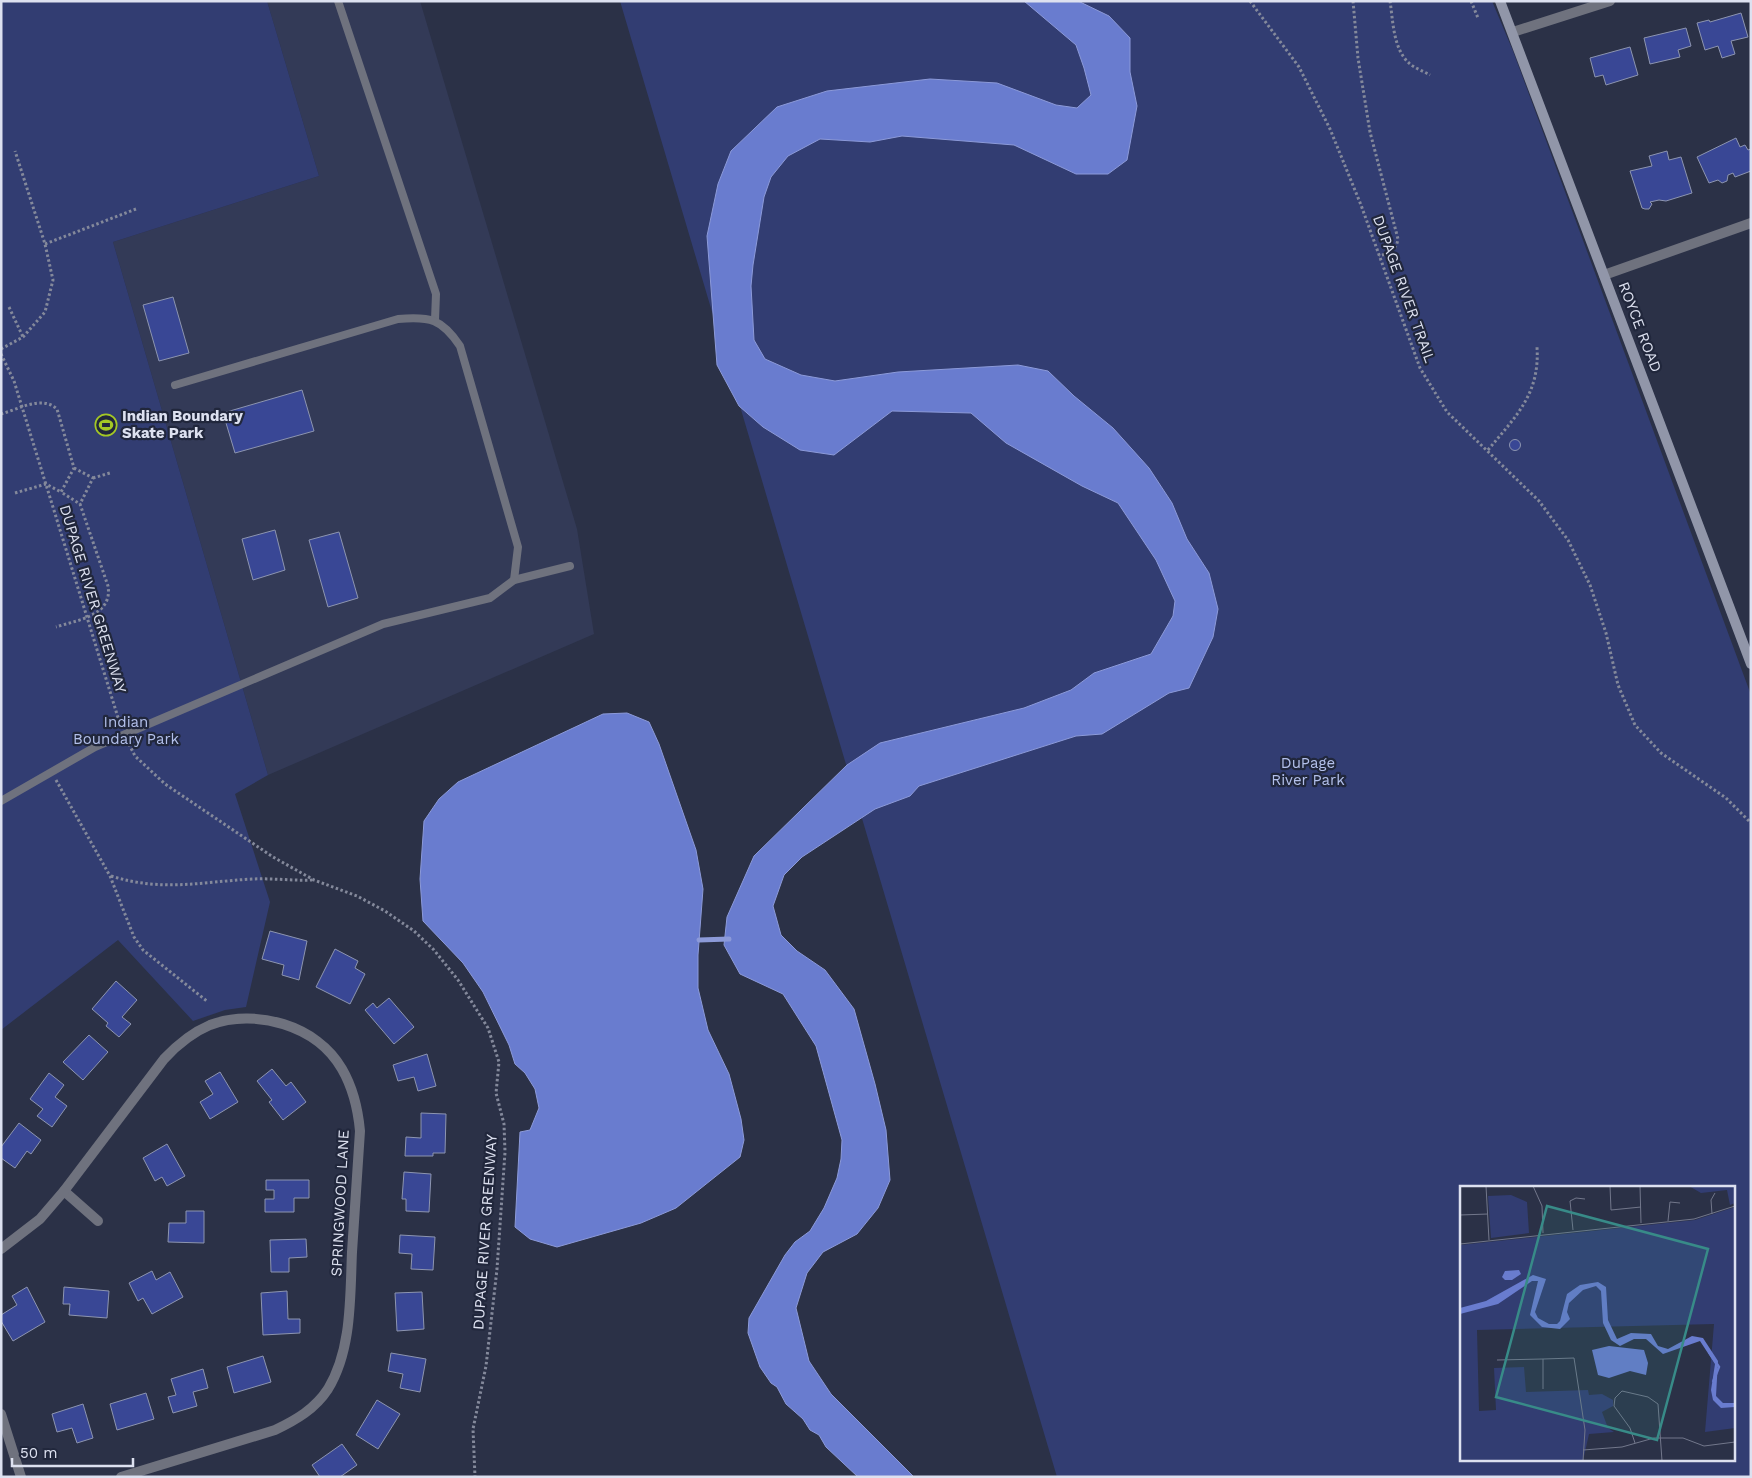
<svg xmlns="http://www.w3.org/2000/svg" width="1752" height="1478" font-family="'Work Sans',sans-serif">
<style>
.built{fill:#333a57}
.green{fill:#323d72;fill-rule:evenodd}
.water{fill:#697ccf;stroke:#8c9ad9}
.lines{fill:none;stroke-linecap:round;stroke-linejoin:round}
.stream{stroke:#8c9ad9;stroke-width:5}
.building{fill:#394795;stroke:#8d95b0}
.path{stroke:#84899b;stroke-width:3;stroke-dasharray:2.5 2.5;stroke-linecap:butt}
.lane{stroke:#6f727e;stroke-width:8}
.street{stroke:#6f727e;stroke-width:10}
.secondary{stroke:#9196a9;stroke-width:10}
.labels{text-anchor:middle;stroke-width:4.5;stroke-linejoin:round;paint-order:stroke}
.street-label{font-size:15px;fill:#dde1f0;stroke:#21273c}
.poi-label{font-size:15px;font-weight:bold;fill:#dde1f0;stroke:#21273c;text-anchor:start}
.park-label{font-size:15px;fill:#b3c0eb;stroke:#21273c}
.inset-river{fill:none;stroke:#697ccf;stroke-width:2.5}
.inset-road{fill:none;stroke:#72778b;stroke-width:1}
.view{fill:#388b88;fill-opacity:0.15;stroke:#388b88;stroke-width:2.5}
.inset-edge{fill:none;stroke:#dde1f0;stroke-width:2.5}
</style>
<rect width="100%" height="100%" fill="#2b3147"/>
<path class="built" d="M267,1H420L577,529L594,634L268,775L113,242L319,176Z"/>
<g class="green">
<path d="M1,1H267L319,176L113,242L268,775L235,794L270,902L246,1007L225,1010L193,1021L118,940L1,1030Z"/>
<path d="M620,1H1492L1513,51L1751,695V1477H1057ZM1461,1187H1733V1459H1461Z"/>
</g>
<g class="water">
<path d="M1024,1H1078L1109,16L1130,38V72L1137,106L1127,160L1108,174H1076L1014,145L902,136L870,142L820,139L788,156L771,177L764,197L753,265L751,286L754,340L765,359L801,375L835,381L898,372L1018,365L1048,371L1074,396L1113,428L1149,468L1172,503L1187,539L1209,573L1218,609L1213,637L1189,688L1169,693L1102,734L1076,736L919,786L910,796L875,809L802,857L784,875L773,906L781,935L797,951L825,970L854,1009L875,1084L886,1130L890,1180L878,1208L857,1234L823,1252L807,1273L796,1308L809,1361L831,1394L914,1477H858L826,1447L819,1435L810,1430L803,1419L786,1404L777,1387L771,1383L760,1367L748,1333L749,1318L785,1255L795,1242L810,1231L824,1208L837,1178L841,1159L842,1140L816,1046L783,994L740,974L724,945L727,917L754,856L847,765L880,743L1024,708L1071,690L1094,673L1151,654L1173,616L1175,601L1156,560L1118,503L1082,486L1006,443L971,413L892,411L834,455L800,450L763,427L739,406L717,365L707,236L718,184L731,151L777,107L827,91L930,79L997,83L1056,105L1077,108L1091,95L1084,68L1076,45Z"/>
<path d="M627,713L649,722L659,744L696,850L703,889L698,955V988L708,1030L729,1074L741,1119L744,1140L740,1157L676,1208L641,1223L557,1247L530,1239L515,1227L520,1132L530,1130L539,1108L535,1089L525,1073L515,1064L509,1045L483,992L463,963L423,921L420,879L424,821L439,799L458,782L603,714Z"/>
</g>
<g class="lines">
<path class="stream" d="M699,940L729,939"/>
</g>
<g class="building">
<path d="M1741,13L1748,37L1731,41L1735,54L1722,58L1718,46L1705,50L1697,23L1709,20L1710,22Z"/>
<path d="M1686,28L1691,46L1678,50L1680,57L1650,64L1644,38Z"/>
<path d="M1630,47L1638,75L1606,85L1603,75L1595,77L1590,58Z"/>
<path d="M1736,138L1740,147L1745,145L1748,150L1751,149V171L1735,177L1733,173L1728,175L1727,181L1722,183L1718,180L1709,183L1697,157Z"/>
<path d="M1667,151L1669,160L1681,157L1692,193L1666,201L1659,200L1650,202L1652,204L1649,209H1645L1642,208L1630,171L1652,166L1649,156Z"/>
<path d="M173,297L189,353L159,361L143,305Z"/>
<path d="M302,390L314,431L235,453L223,413Z"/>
<circle cx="1515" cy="445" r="5.5"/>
<path d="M275,530L285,570L253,580L242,539Z"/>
<path d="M339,532L358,598L328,607L309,540Z"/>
<path d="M270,931L307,941L299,980L282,975L284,965L262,959Z"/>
<path d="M335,949L358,961L355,968L365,974L350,1004L316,987Z"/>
<path d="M116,981L137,1000L122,1017L131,1024L119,1037L106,1026L108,1023L92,1009Z"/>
<path d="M389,998L414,1027L394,1044L365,1010L373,1003L377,1008Z"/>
<path d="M89,1035L108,1052L83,1080L63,1062Z"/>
<path d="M427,1054L436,1086L418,1091L414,1077L398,1081L393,1065Z"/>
<path d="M272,1069L286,1086L291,1082L306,1102L283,1120L269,1102L272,1100L257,1081Z"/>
<path d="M220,1072L238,1102L210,1119L200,1102L213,1094L205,1081Z"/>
<path d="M49,1073L64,1085L55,1097L67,1106L52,1127L37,1116L43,1109L30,1099Z"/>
<path d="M421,1113L446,1114L445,1153H433V1156H405L406,1137L421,1138Z"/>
<path d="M19,1123L41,1140L31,1154L27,1151L15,1168L1,1158V1147Z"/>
<path d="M167,1144L185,1176L167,1186L162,1177L155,1181L143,1158Z"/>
<path d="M404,1172L431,1174L429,1212L406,1211V1199H402Z"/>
<path d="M266,1180H309V1198H294V1212H265V1199H274V1190H266Z"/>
<path d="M186,1211H204V1243L168,1242L169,1223H186Z"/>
<path d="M400,1235L435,1237L433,1270L411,1269L412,1254L399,1253Z"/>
<path d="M306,1239L307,1257L289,1258V1272H271L270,1240Z"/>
<path d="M152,1271L156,1280L170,1272L183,1297L152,1314L143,1298L138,1301L129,1283Z"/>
<path d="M27,1287L45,1322L13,1341L1,1321V1315L17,1305L12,1296Z"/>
<path d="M64,1287L109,1291L107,1318L69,1315L70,1304H63Z"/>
<path d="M287,1291L288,1319H300V1333L263,1335L261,1293Z"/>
<path d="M422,1292L424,1329L397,1331L395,1293Z"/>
<path d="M391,1353L426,1359L420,1392L400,1388L403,1374L388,1371Z"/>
<path d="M263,1356L271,1382L234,1393L227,1367Z"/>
<path d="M203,1369L208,1388L193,1392L197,1406L173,1413L168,1397L176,1395L171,1379Z"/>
<path d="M146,1393L154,1419L117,1430L110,1404Z"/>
<path d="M377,1400L400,1414L378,1449L356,1435Z"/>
<path d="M83,1404L93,1438L77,1443L72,1428L57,1432L52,1414Z"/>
<path d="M342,1444L357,1465L340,1477H320L312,1465Z"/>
</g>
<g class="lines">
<g class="path">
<path d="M1250,1L1299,67L1330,129L1361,205L1420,368L1447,412L1539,501L1568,540L1590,585L1606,633L1618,685L1635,725L1661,753L1726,798L1751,823"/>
<path d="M1353,1L1358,58L1370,132L1398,239C1396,251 1390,253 1379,256"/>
<path d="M1390,1C1393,20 1393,49 1409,63C1414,68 1423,71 1430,75"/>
<path d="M1471,1L1478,18"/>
<path d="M45,244L136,209"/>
<path d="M9,307L23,337"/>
<path d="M1,349L23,337L45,312L53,280L45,244L15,151"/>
<path d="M1,354L14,381L120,724"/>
<path d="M1,414C19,409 42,395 57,409L74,468L61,492L80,504L108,586C113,616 77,620 56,627"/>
<path d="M1488,450C1516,416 1540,394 1537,347"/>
<path d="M74,468L93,478L80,504"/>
<path d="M93,478L110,473"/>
<path d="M15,493L46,484L61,492"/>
<path d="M129,744L135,756L165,784L273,857L314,880L357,896L385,911L414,931L434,950L458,980L488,1028L499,1062L496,1093L504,1124L505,1152L497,1269L486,1366L473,1429L475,1477"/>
<path d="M56,780L110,876L134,937L143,950L208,1002"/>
<path d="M111,876C162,892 200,882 252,879C272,878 293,881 313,880"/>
</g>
<g class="lane">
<path d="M338,1L436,294L435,320"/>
<path d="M514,580L570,566"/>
<path d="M1,801L95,747L383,624L490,598L514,580L518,547L460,346C442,319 430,316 398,319L175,385"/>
</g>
<g class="street">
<path d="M1513,32L1610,1"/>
<path d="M1604,275L1751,223"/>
<path d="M64,1191L98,1221"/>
<path d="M1,1249L40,1219L64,1191L164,1059C177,1045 191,1033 210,1025C255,1008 317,1025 342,1069C353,1088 358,1109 360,1131C357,1171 355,1212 352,1252C350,1297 352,1350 328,1389C315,1409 296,1420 275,1430L121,1477"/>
<path d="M1,1414L21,1477"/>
</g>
<path class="secondary" d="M1500,1L1751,664"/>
</g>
<defs>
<g id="stadium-ring" transform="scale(1.125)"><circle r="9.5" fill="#21273c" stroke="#a4c825" stroke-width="1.5"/><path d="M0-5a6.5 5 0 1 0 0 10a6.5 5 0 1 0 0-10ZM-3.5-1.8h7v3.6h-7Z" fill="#a4c825"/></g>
</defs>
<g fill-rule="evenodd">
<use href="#stadium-ring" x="106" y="425"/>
</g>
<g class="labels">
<g class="street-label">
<text transform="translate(1404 289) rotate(70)" y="5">DUPAGE RIVER TRAIL</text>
<text transform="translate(1640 327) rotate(69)" y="5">ROYCE ROAD</text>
<text transform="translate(93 599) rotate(73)" y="5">DUPAGE RIVER GREENWAY</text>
<text transform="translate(340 1203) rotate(-87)" y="5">SPRINGWOOD LANE</text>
<text transform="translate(485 1232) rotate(-86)" y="5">DUPAGE RIVER GREENWAY</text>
</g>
<g class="poi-label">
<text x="122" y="421">Indian Boundary<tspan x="122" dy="17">Skate Park</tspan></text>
</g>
<g class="park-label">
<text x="126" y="727">Indian<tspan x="126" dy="17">Boundary Park</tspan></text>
<text x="1308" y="768">DuPage<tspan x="1308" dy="17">River Park</tspan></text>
</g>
</g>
<g transform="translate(1460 1186)">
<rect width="275" height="275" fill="#2b3147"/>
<path d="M229,0H275V17L270,19L267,4L241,7ZM51,9L67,16L69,47L31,52L28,10ZM275,21V242L245,246L254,138L17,144L19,225L36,224L34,182L64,181L66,206L128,204L129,209L142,208L153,214V220L142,226L148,242L154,246L129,248L123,275H0V59L235,34Z" fill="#323d72"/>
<path d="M59,84L61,88L52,94H45L42,91L45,85ZM73,89L86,93L75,126L78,132L89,138H97L100,135L107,108L120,99L138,96L146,101L148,134L157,153L171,147L191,148L198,160L208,163L232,150L243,152L258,175L256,210L263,217H275V221L261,222L253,214L251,204L255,178L240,155L203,168L186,153H174L160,160L151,154L143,137L141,105L136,100L123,104L109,117L107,126L110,133L100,143L82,141L70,129L78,95H72L38,118L0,128V122L26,115ZM149,160L184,164L188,177L186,189L170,185L149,192L138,189L132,164Z" fill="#697ccf"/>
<path class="inset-river" d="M249,166L259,181L253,196"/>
<path class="inset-road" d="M26,0L29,54M73,0L82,20L83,47M150,0L151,24L181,21M180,0L181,37M252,28L251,14L255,7M0,29L28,28M208,35L210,16L220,17M113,44L110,15L116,12L125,13M0,58L234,33L275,20M37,174L83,173M83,203V173L114,172L125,244L123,275M175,257L170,242L154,220L155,212L162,205L188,211L198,218L202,275M123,264L162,261L194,252H223L244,260L275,256"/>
<path class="view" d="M87,20L248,63L197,254L36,211Z"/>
<rect width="275" height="275" class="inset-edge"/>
</g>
<rect width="1752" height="1478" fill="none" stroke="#dde1f0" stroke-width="5"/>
<path d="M12 1458v8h121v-8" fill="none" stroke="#dde1f0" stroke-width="2.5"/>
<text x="20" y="1458" font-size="15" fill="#dde1f0" stroke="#21273c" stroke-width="4" paint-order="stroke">50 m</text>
</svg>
